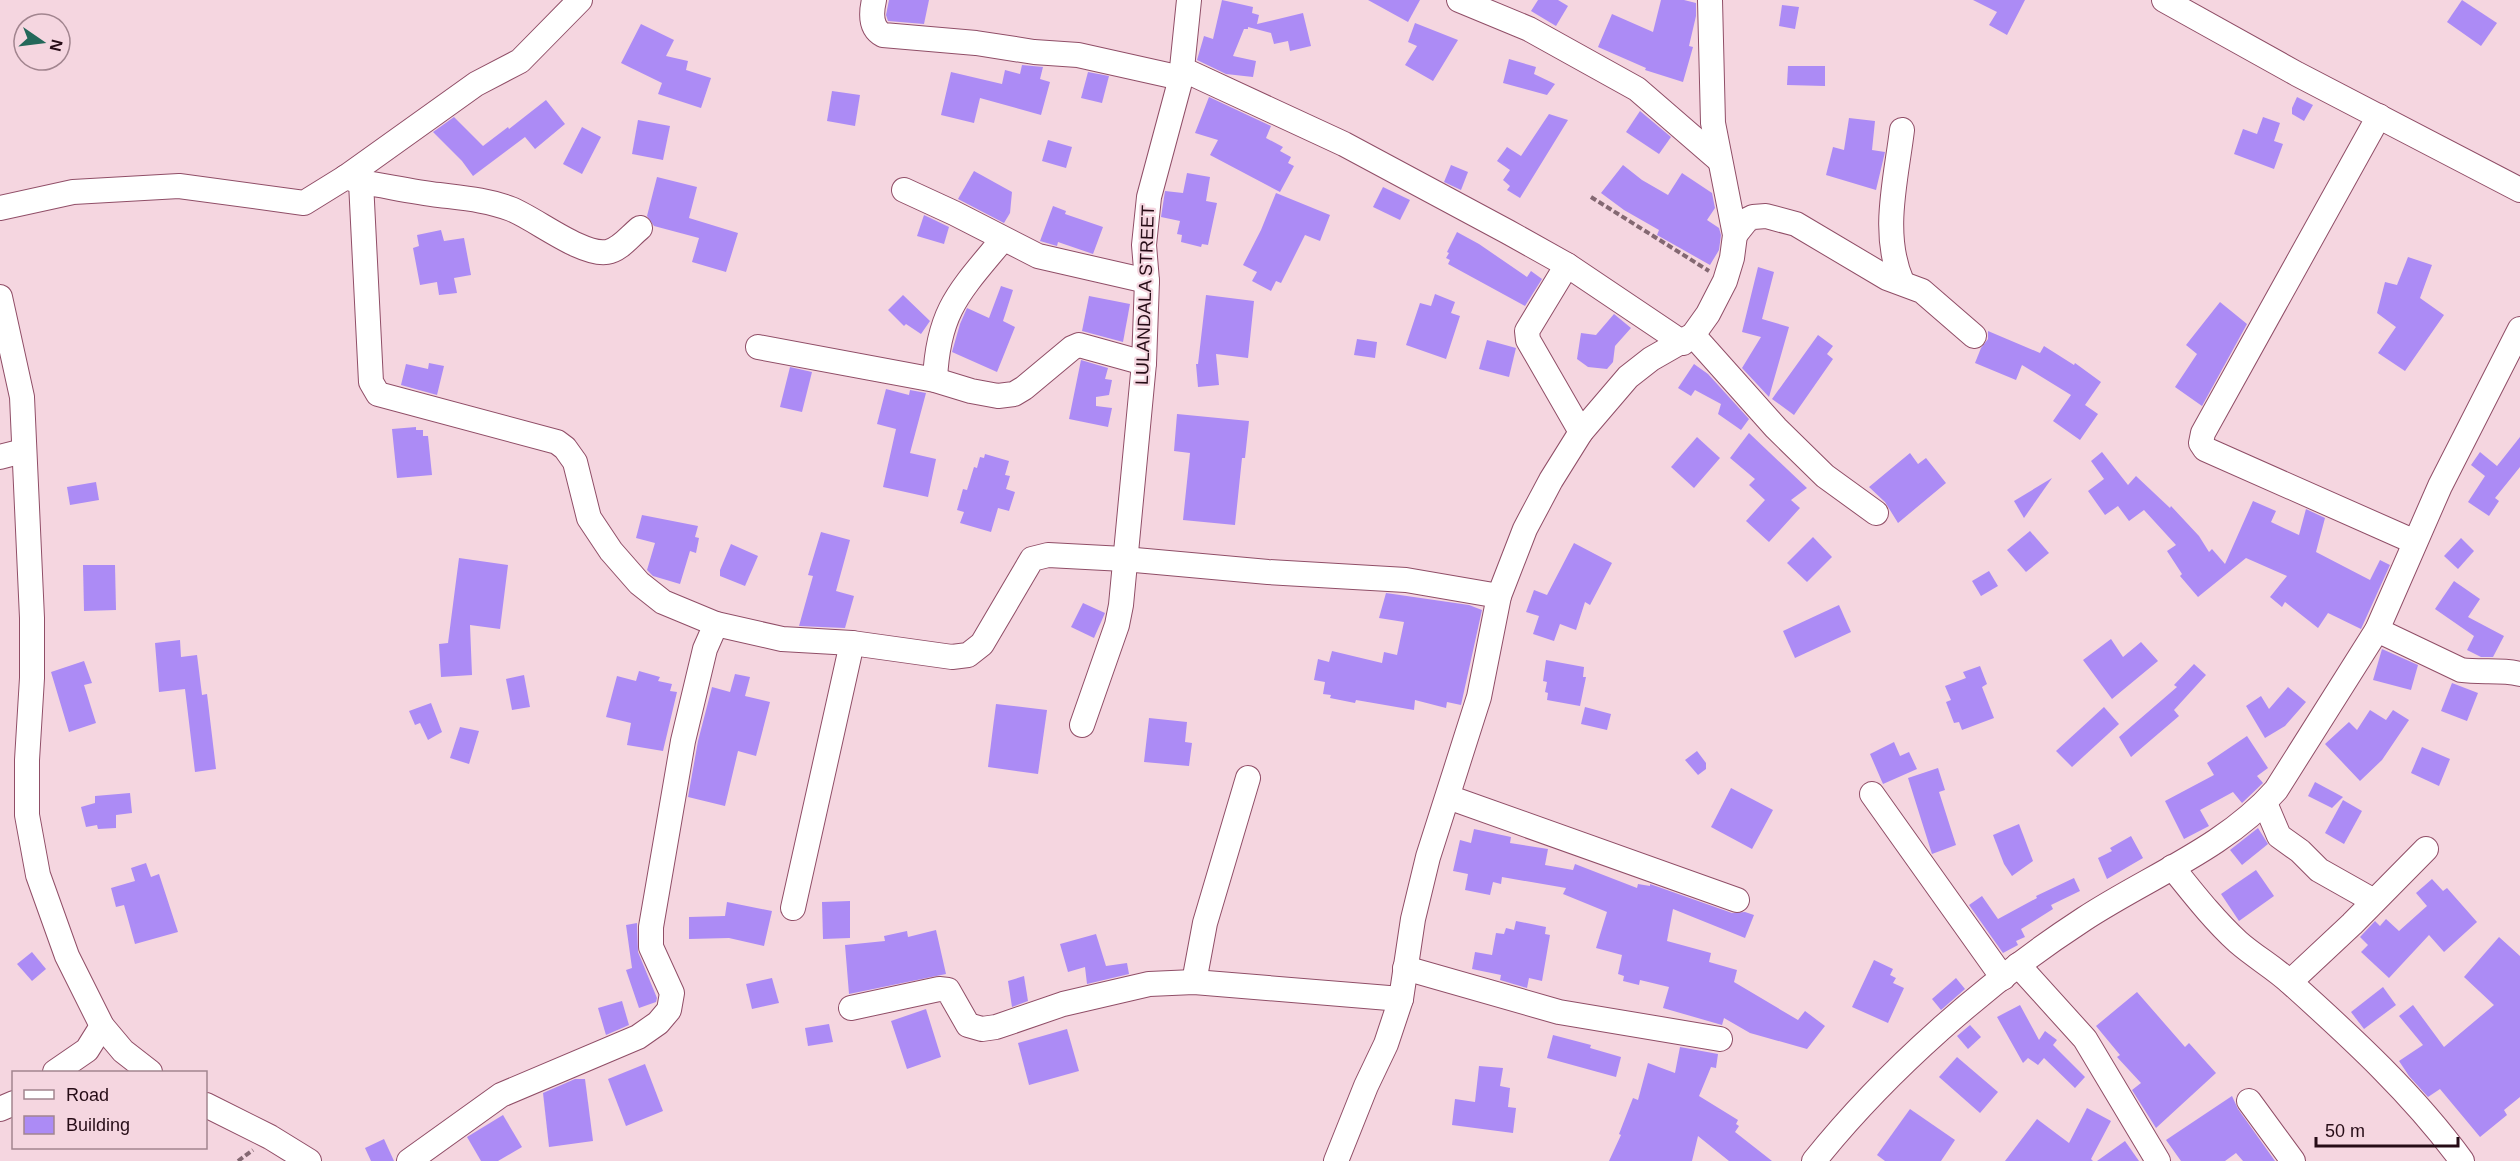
<svg xmlns="http://www.w3.org/2000/svg" width="2520" height="1161" font-family="Helvetica,sans-serif">
<style>
.building{fill:#ac8bf5}
.lines{fill:none;stroke-linecap:round;stroke-linejoin:round}
.minor-casing{stroke:#904e67;stroke-width:26}
.path{stroke:#846872;stroke-width:4;stroke-dasharray:6 3;stroke-linecap:butt}
.minor{stroke:#fff;stroke-width:24}
.labels{text-anchor:middle;stroke-width:4.5;stroke-linejoin:round;paint-order:stroke}
.street-label{font-size:18px;fill:#260c16;stroke:#f5d6e0}
</style>
<rect width="100%" height="100%" fill="#f5d6e0"/>
<g class="building">
<path d="M889,0H929L924,24L888,21L886,15Z"/>
<path d="M1222,0L1253,7L1252,13L1259,15L1257,24L1303,13L1311,46L1290,51L1288,41L1274,44L1271,33L1248,27V29H1244L1233,56L1256,61L1253,77L1226,74L1197,60L1204,36L1213,39Z"/>
<path d="M1368,0H1420L1408,22Z"/>
<path d="M1538,0H1558L1568,6L1556,26L1531,11Z"/>
<path d="M1661,0H1684L1696,3V16L1689,46L1693,47L1683,82L1645,70L1646,68L1598,47L1612,14L1653,32Z"/>
<path d="M1973,0H2025L2007,35L1989,25L1997,12Z"/>
<path d="M2462,0L2497,23L2481,46L2447,22Z"/>
<path d="M1782,5L1799,7L1795,29L1779,26Z"/>
<path d="M1415,23L1458,40L1433,81L1405,65L1417,46L1408,42Z"/>
<path d="M641,24L674,40L666,56L688,61L686,70L711,78L701,108L658,94L662,83L621,63Z"/>
<path d="M1509,59L1536,67L1534,74L1555,84L1547,95L1503,83Z"/>
<path d="M1022,65L1043,67L1040,79L1050,82L1041,115L980,98L974,123L941,115L951,72L1002,84L1005,70L1020,74Z"/>
<path d="M1788,66H1825V86L1787,85Z"/>
<path d="M1088,72L1109,76L1102,103L1081,98Z"/>
<path d="M832,91L860,95L855,126L827,121Z"/>
<path d="M1209,97L1271,126L1266,138L1283,147L1280,151L1291,157L1288,163L1294,166L1280,192L1210,155L1218,140L1195,133Z"/>
<path d="M2297,97L2313,105L2304,121L2292,114V108Z"/>
<path d="M546,100L565,124L535,149L525,137L473,176L462,161L433,132L454,117L483,146L508,127L509,129Z"/>
<path d="M1640,111L1671,137L1659,154L1626,132Z"/>
<path d="M1549,114L1568,120L1520,198L1507,190L1510,186L1503,180L1510,170L1497,161L1507,147L1521,156Z"/>
<path d="M2263,117L2280,123L2274,141L2283,144L2274,169L2234,154L2243,129L2257,134Z"/>
<path d="M1849,118L1875,121L1872,150L1885,152L1876,190L1826,175L1833,147L1844,150Z"/>
<path d="M638,120L670,126L663,160L632,154Z"/>
<path d="M582,127L601,137L582,174L563,164Z"/>
<path d="M1048,140L1072,147L1066,168L1042,161Z"/>
<path d="M1451,165L1468,172L1461,190L1444,182Z"/>
<path d="M1623,165L1642,180L1668,195L1682,173L1712,193L1715,208L1707,220L1719,228L1721,235L1719,250L1710,265L1657,235L1659,230L1624,210L1601,193Z"/>
<path d="M974,171L1012,192L1010,213L1004,223L958,199Z"/>
<path d="M1187,173L1210,177L1206,201L1217,203L1208,245L1202,244L1201,247L1181,242L1182,235L1177,234L1180,221L1161,217L1165,191L1183,193Z"/>
<path d="M657,177L697,187L689,218L738,233L726,272L692,262L699,238L654,226L647,216Z"/>
<path d="M1383,187L1410,200L1400,220L1373,207Z"/>
<path d="M1276,193L1330,215L1320,241L1305,235L1281,283L1276,281L1271,291L1252,281L1257,272L1243,265L1261,230Z"/>
<path d="M1053,206L1066,211L1065,214L1103,227L1093,254L1058,242L1057,246L1040,241Z"/>
<path d="M924,215L949,227L944,244L917,236Z"/>
<path d="M441,230L444,241L464,238L471,275L454,278L457,293L439,295L437,282L420,285L413,248L419,246L417,235Z"/>
<path d="M1457,232L1479,244L1527,277L1531,271L1542,279L1525,306L1448,264L1450,260L1446,258L1449,253L1447,252Z"/>
<path d="M2408,257L2432,265L2420,298L2444,315L2405,371L2378,353L2396,327L2377,313L2385,282L2397,285Z"/>
<path d="M1758,267L1774,272L1762,319L1789,327L1769,397L1742,368L1761,337L1742,332Z"/>
<path d="M1001,286L1013,290L1003,321L1015,327L997,372L952,352L960,324L967,308L989,318Z"/>
<path d="M1435,294L1455,302L1451,313L1460,316L1446,359L1406,345L1420,303L1431,306Z"/>
<path d="M903,295L930,321L921,334L906,324L904,326L888,310Z"/>
<path d="M1206,295L1254,301L1248,358L1216,354L1219,385L1198,387L1196,364H1198Z"/>
<path d="M1089,296L1130,304L1123,342L1082,331Z"/>
<path d="M2220,302L2247,324L2202,406L2175,387L2197,354L2186,345Z"/>
<path d="M1614,314L1631,328L1615,346L1613,362L1607,369L1588,367L1577,359L1581,333L1596,335Z"/>
<path d="M1988,331L2040,353L2044,346L2074,365L2075,363L2101,382L2085,405L2098,414L2080,440L2053,421L2071,395L2022,365L2016,380L1975,363L1981,348L1988,339Z"/>
<path d="M1818,335L1833,346L1827,354L1833,359L1794,415L1772,399Z"/>
<path d="M1357,339L1377,342L1375,358L1354,355Z"/>
<path d="M1487,340L1516,348L1509,377L1479,369Z"/>
<path d="M1081,360L1108,368L1105,379L1112,380L1109,395L1096,397V406L1112,408L1108,427L1069,419Z"/>
<path d="M429,363L444,366L437,395L401,385L406,364L428,369Z"/>
<path d="M1694,364L1708,374L1749,419L1741,430L1718,414L1721,404L1695,390L1691,396L1678,388Z"/>
<path d="M790,367L812,372L802,412L780,407Z"/>
<path d="M886,389L909,395L910,390L926,393L910,453L936,459L928,497L883,487L896,429L877,424Z"/>
<path d="M1177,414L1249,421L1245,458H1242L1235,525L1183,520L1190,453L1174,451Z"/>
<path d="M416,427V430H423V436H428L432,475L397,478L392,429Z"/>
<path d="M1749,433L1807,488L1791,500L1800,508L1769,542L1746,521L1765,500L1749,485L1755,479L1730,458Z"/>
<path d="M1697,437L1720,458L1694,488L1671,467Z"/>
<path d="M2520,437V467L2495,498L2499,501L2489,516L2468,502L2485,476L2471,465L2480,452L2497,466Z"/>
<path d="M2102,452L2128,485L2136,476L2170,508L2171,506L2199,536L2209,552L2212,549L2225,564L2253,501L2276,511L2271,522L2299,535L2306,509L2325,518L2316,552L2370,580L2380,560L2390,565L2361,629L2328,613L2318,628L2285,602L2282,607L2270,597L2287,576L2246,558L2198,597L2180,576L2182,574L2167,551L2176,545L2144,510L2129,521L2118,506L2105,515L2088,491L2104,479L2091,461Z"/>
<path d="M1910,453L1918,464L1926,458L1946,483L1898,523L1885,502L1869,487Z"/>
<path d="M985,454L1009,461L1005,475L1010,476L1006,489L1015,492L1009,511L998,508L991,532L960,523L964,512L957,510L963,489L967,490L974,467L977,468L980,457L984,458Z"/>
<path d="M2052,478L2024,518L2014,501Z"/>
<path d="M96,482L99,500L70,505L67,487Z"/>
<path d="M642,515L698,526L695,537L699,538L696,553L690,551L680,584L653,576L647,570L655,543L636,538Z"/>
<path d="M2030,531L2049,553L2026,572L2007,550Z"/>
<path d="M821,532L850,540L836,591L854,596L845,628L799,626L813,576L808,575Z"/>
<path d="M1813,537L1832,557L1807,582L1787,563Z"/>
<path d="M2461,538L2474,551L2458,569L2444,556Z"/>
<path d="M1574,543L1612,563L1590,605L1585,602L1576,630L1560,624L1554,641L1533,634L1539,616L1526,612L1534,590L1547,595Z"/>
<path d="M731,544L758,556L745,586L720,576V570Z"/>
<path d="M459,558L508,565L500,629L470,625L472,675L441,677L439,644L448,643Z"/>
<path d="M83,565H115L116,610L84,611Z"/>
<path d="M1989,571L1998,586L1981,596L1972,581Z"/>
<path d="M2454,581L2480,599L2468,617L2504,636L2493,657H2481L2467,650L2474,636L2435,609Z"/>
<path d="M1386,593L1469,605L1482,610L1461,705L1447,702L1446,708L1415,700L1414,710L1356,700L1355,703L1330,698L1331,695L1323,694L1325,682L1314,680L1318,659L1329,662L1332,651L1382,663L1384,652L1397,655L1404,622L1379,618Z"/>
<path d="M1083,603L1105,613L1094,638L1071,627Z"/>
<path d="M1839,605L1851,632L1795,658L1783,631Z"/>
<path d="M2111,639L2123,657L2141,642L2158,661L2112,699L2083,660Z"/>
<path d="M180,640L181,657L197,655L202,695L207,694L216,769L195,772L185,689L159,692L155,643Z"/>
<path d="M2382,649L2418,665L2411,690L2373,680Z"/>
<path d="M1546,660L1584,667L1583,677H1586L1580,706L1547,700L1548,693L1545,692L1547,682L1543,681Z"/>
<path d="M84,661L92,683L84,685L96,723L69,732L51,672Z"/>
<path d="M2194,664L2206,675L2174,710L2179,716L2131,757L2119,737L2177,687L2174,685Z"/>
<path d="M1980,666L1987,684L1982,687L1994,718L1962,730L1959,722L1954,723L1946,702L1951,700L1945,686L1966,678L1963,672Z"/>
<path d="M639,671L660,677L658,681L672,684L670,691L677,692L663,751L627,745L631,723L606,717L617,676L636,681Z"/>
<path d="M735,674L750,677L745,696L770,702L756,756L738,751L725,806L688,797L698,741L712,687L730,692Z"/>
<path d="M524,675L530,707L512,710L506,679Z"/>
<path d="M2452,683L2478,693L2467,721L2441,711Z"/>
<path d="M2288,687L2306,702L2285,726L2265,738L2246,706L2261,696L2269,709Z"/>
<path d="M431,703L442,732L428,740L420,723L415,725L409,711Z"/>
<path d="M996,704L1047,710L1038,774L988,767Z"/>
<path d="M1585,707L1611,714L1607,730L1581,724Z"/>
<path d="M2104,707L2119,724L2072,767L2056,751Z"/>
<path d="M2370,710L2386,720L2393,710L2409,720L2382,760L2360,781L2325,744L2349,722L2357,730Z"/>
<path d="M1149,718L1187,722L1185,742L1192,743L1189,766L1144,762Z"/>
<path d="M460,727L479,731L469,764L450,758Z"/>
<path d="M2247,736L2268,768L2257,776L2263,783L2242,803L2233,792L2200,810L2209,826L2184,839L2165,801L2214,775L2207,763Z"/>
<path d="M1894,742L1900,756L1909,752L1917,769L1883,784L1870,754Z"/>
<path d="M2422,747L2450,759L2439,786L2411,773Z"/>
<path d="M1697,751L1706,763V769L1698,775L1685,760Z"/>
<path d="M1938,768L1945,790L1939,792L1956,845L1932,854L1908,778Z"/>
<path d="M2315,782L2343,797L2332,808L2308,796Z"/>
<path d="M1731,788L1773,810L1752,849L1711,827Z"/>
<path d="M130,793L132,813L116,815V828L98,829L97,825L86,827L81,807L95,803V796Z"/>
<path d="M2343,800L2362,811L2344,844L2325,833Z"/>
<path d="M2019,824L2033,861L2012,876L2004,864L1993,835Z"/>
<path d="M2258,828L2268,844L2242,865L2230,850Z"/>
<path d="M1474,829L1511,837L1510,843L1548,849L1545,865L1573,870L1575,864L1637,888L1638,884L1650,886V884L1732,913L1745,912L1754,915L1745,938L1673,909L1667,941L1711,953L1709,962L1737,970L1734,982L1798,1020L1805,1011L1825,1026L1807,1049L1750,1033L1724,1018L1722,1025L1663,1008L1669,987L1640,980L1639,985L1623,981L1624,976L1618,974L1622,955L1596,948L1607,912L1563,894L1566,888L1502,877L1501,884L1493,882L1490,895L1465,890L1468,874L1453,871L1460,840L1471,843Z"/>
<path d="M2131,836L2143,858L2107,879L2098,858L2112,851L2110,848Z"/>
<path d="M146,863L151,877L159,874L178,932L135,944L124,905L116,907L111,888L135,881L131,868Z"/>
<path d="M2256,870L2274,896L2239,921L2221,894Z"/>
<path d="M2074,878L2080,891L2051,905L2053,909L2021,929L2025,937L2016,941L2018,945L2003,953L1969,905L1982,896L1998,919L2037,898L2036,896Z"/>
<path d="M2432,879L2443,891L2447,888L2477,922L2444,952L2429,935L2389,978L2361,952L2368,945L2360,937L2375,921L2380,926L2386,919L2399,931L2427,906L2416,893Z"/>
<path d="M850,901V938L823,939L822,902Z"/>
<path d="M727,902L772,911L764,946L729,938L689,939V917L725,916Z"/>
<path d="M1516,921L1546,927L1545,934L1550,935L1542,981L1529,978L1527,988L1500,980L1501,975L1472,969L1475,952L1492,955L1496,933L1504,934L1506,928L1514,930Z"/>
<path d="M637,923L638,952L657,998L656,1002L639,1008L626,970L632,968L626,925Z"/>
<path d="M936,930L946,974L849,994L845,945L885,941L884,936L907,931L908,937Z"/>
<path d="M1096,934L1106,966L1127,963L1129,974L1087,984L1085,967L1068,972L1060,944Z"/>
<path d="M2499,937L2520,956V1097L2504,1110L2507,1115L2480,1137L2440,1089L2428,1097L2409,1076L2399,1061L2423,1045L2399,1016L2413,1005L2444,1047L2494,1005L2464,977Z"/>
<path d="M32,952L46,969L32,981L17,964Z"/>
<path d="M1874,960L1893,969L1890,975L1896,978L1893,983L1904,988L1888,1023L1852,1007Z"/>
<path d="M1024,976L1028,1001L1012,1007L1008,981Z"/>
<path d="M772,978L779,1003L752,1009L746,984Z"/>
<path d="M1956,978L1965,989L1941,1010L1932,999Z"/>
<path d="M2383,987L2396,1005L2364,1029L2351,1012Z"/>
<path d="M2137,992L2185,1047L2189,1043L2216,1073L2156,1128L2132,1090L2141,1083L2117,1057L2120,1055L2096,1026Z"/>
<path d="M622,1001L629,1025L606,1035L598,1008Z"/>
<path d="M2020,1005L2039,1040L2045,1031L2057,1040L2053,1045L2085,1077L2075,1088L2044,1058L2038,1065L2028,1058L2023,1063L1997,1017Z"/>
<path d="M926,1009L941,1057L907,1069L891,1021Z"/>
<path d="M829,1024L833,1042L808,1046L805,1028Z"/>
<path d="M1970,1025L1981,1037L1968,1049L1957,1036Z"/>
<path d="M1067,1029L1079,1071L1029,1085L1018,1043Z"/>
<path d="M1553,1035L1591,1045L1590,1048L1621,1057L1616,1077L1547,1058Z"/>
<path d="M1680,1047L1718,1054L1716,1068L1711,1067L1699,1096L1738,1120L1736,1124L1739,1126L1735,1132L1772,1161H1729L1698,1136L1692,1161H1609L1621,1135L1619,1134L1633,1098L1638,1100L1648,1063L1675,1073Z"/>
<path d="M1957,1057L1998,1092L1980,1113L1939,1077Z"/>
<path d="M645,1064L663,1111L626,1126L608,1079Z"/>
<path d="M1479,1066L1503,1068L1500,1086L1510,1088L1508,1107L1516,1108L1513,1133L1452,1125L1455,1099L1475,1102Z"/>
<path d="M575,1079H585L593,1141L549,1147L543,1093Z"/>
<path d="M2232,1096L2238,1109L2275,1161H2243L2236,1153L2225,1161H2181L2166,1140Z"/>
<path d="M2087,1108L2111,1121L2091,1159L2093,1161H2005L2037,1119L2069,1143Z"/>
<path d="M1910,1109L1955,1140L1941,1161H1885L1877,1155Z"/>
<path d="M503,1115L522,1147L498,1161H481L467,1137Z"/>
<path d="M384,1139L394,1161H371L365,1148Z"/>
<path d="M2125,1141L2139,1161H2097Z"/>
</g>
<g class="lines">
<g class="minor-casing">
<g id="minor">
<path d="M874,0C871,13 870,28 883,35L976,43L1034,52L1078,55L1181,78"/>
<path d="M1459,0L1529,29L1637,89L1719,160"/>
<path d="M2164,0L2297,74L2520,190"/>
<path d="M1182,69L1344,144L1508,232L1567,265L1683,343"/>
<path d="M2379,116L2203,433L2201,443L2205,449L2415,542"/>
<path d="M346,177L361,182C387,186 413,192 439,195C463,198 488,200 511,209C536,219 582,256 607,252C620,250 630,236 640,228"/>
<path d="M361,182L371,382L378,394L557,442L565,448L575,462L589,518L611,551L639,583L663,602L716,624L782,639L852,643L952,657L968,655L982,644L1032,559L1048,555L1124,559L1268,572L1406,580L1499,596"/>
<path d="M904,190L954,213L1038,256L1147,281"/>
<path d="M0,208L73,192L179,186L304,203L346,177L476,84L520,61L580,0"/>
<path d="M1735,235L1747,220L1753,217L1766,216L1796,224L1887,278L1922,291L1974,336"/>
<path d="M1567,265L1527,331L1528,340L1581,432"/>
<path d="M1902,282C1881,234 1896,180 1902,130"/>
<path d="M0,297L22,397L32,618V678L27,760V815L38,875L67,956L102,1026L123,1051L150,1072"/>
<path d="M1693,335L1776,428L1825,476L1876,513"/>
<path d="M758,347L935,380L971,391L998,396L1014,394L1024,388L1072,348L1079,345L1144,363"/>
<path d="M935,380C938,310 960,291 1003,239"/>
<path d="M0,457L23,451"/>
<path d="M2377,630L2461,670C2481,673 2501,669 2520,674"/>
<path d="M1082,725L1117,625L1121,605L1144,363L1147,281L1144,245L1149,197L1181,78L1189,0"/>
<path d="M1872,794L2003,978"/>
<path d="M1448,797L1737,900"/>
<path d="M2265,803L2279,836L2300,851L2319,870L2374,901"/>
<path d="M2172,867C2193,893 2213,919 2238,942C2255,957 2275,968 2292,984C2352,1038 2414,1095 2462,1161"/>
<path d="M793,908L852,643"/>
<path d="M2018,965L2085,1039L2158,1161"/>
<path d="M1405,968L1559,1012L1720,1039"/>
<path d="M1194,982L1205,923L1248,778"/>
<path d="M2290,982L2352,924L2426,849"/>
<path d="M851,1008L939,989L948,990L968,1025L982,1029L996,1027L1063,1004L1149,984L1194,982L1401,999"/>
<path d="M55,1072L87,1050L102,1026"/>
<path d="M2249,1101L2293,1161"/>
<path d="M206,1105L270,1137L309,1161"/>
<path d="M0,1109L14,1103"/>
<path d="M409,1161L501,1095L638,1037L658,1023L669,1010L672,993L651,947V927L683,741L705,649L716,624"/>
<path d="M1336,1161L1366,1086L1386,1044L1401,999L1413,919L1428,857L1479,697L1499,596L1525,529L1551,480L1581,432L1628,377L1651,359L1693,335L1708,314L1725,281L1732,258L1735,235L1713,123L1710,0"/>
<path d="M1814,1161C1886,1071 1987,982 2084,919C2148,877 2225,848 2276,790L2377,630L2440,486L2520,329"/>
</g>
</g>
<g class="path">
<path d="M1591,197L1709,271"/>
<path d="M238,1161L253,1150"/>
</g>
<use href="#minor" class="minor"/>
</g>
<g class="labels">
<g class="street-label">
<text transform="translate(1145 295) rotate(-88)" y="6">LULANDALA STREET</text>
</g>
</g>
<rect x="12" y="1071" width="195" height="78" fill="#f5d6e0" stroke="#a2858f" stroke-width="1.5"/>
<rect x="24" y="1090" width="30" height="9" fill="#ffffff" stroke="#a2858f" stroke-width="1.5"/>
<text x="66" y="1101" font-size="18" fill="#260c16">Road</text>
<rect x="24" y="1116" width="30" height="18" fill="#ac8bf5" stroke="#a2858f" stroke-width="1.5"/>
<text x="66" y="1131" font-size="18" fill="#260c16">Building</text>
<g transform="translate(42 42) rotate(104)"><circle r="28" fill="#f5d6e0" stroke="#a2858f" stroke-width="1.5"/>
<path d="M0-4.5L10 22L0 15L-10 22Z" fill="#24685a"/>
<text y="-9" font-size="16" font-weight="bold" text-anchor="middle" fill="#260c16">N</text>
</g>
<path d="M2316 1137v9h142v-9" fill="none" stroke="#260c16" stroke-width="3"/>
<text x="2325" y="1137" font-size="18" fill="#260c16" stroke="#f5d6e0" stroke-width="4.5" paint-order="stroke">50 m</text>
</svg>
